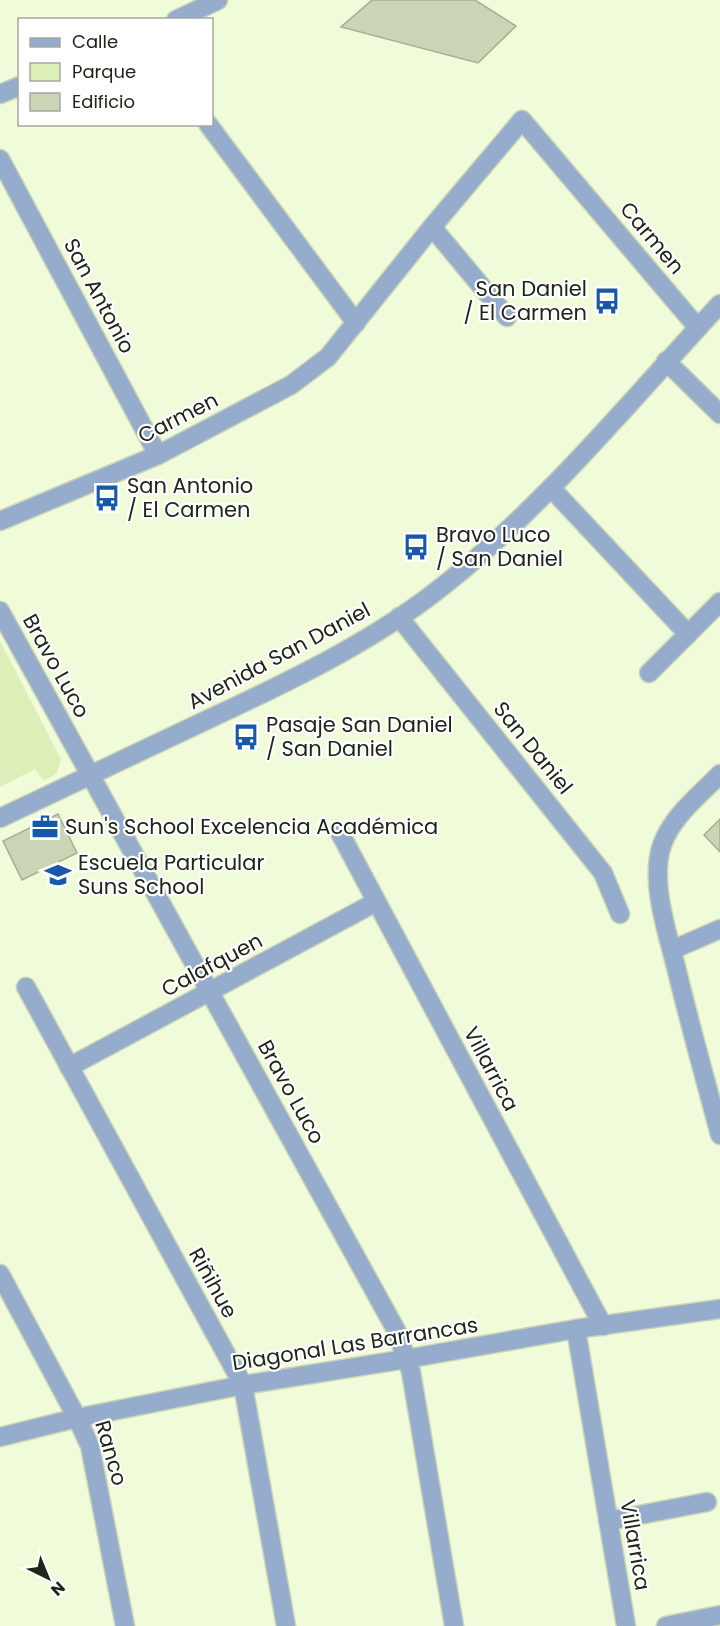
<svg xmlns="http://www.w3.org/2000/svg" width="720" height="1626" font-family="Poppins,sans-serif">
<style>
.green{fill:#dcefb8}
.building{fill:#c9d5b4;stroke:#a4b090;stroke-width:1.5}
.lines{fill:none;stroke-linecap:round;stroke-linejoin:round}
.minor-casing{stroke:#cad4b6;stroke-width:21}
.minor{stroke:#95accd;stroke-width:18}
.labels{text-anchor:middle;stroke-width:4.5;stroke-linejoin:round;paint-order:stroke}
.street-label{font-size:21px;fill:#212519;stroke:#fff}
.poi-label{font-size:21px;fill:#212519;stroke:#fff;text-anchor:start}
</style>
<rect width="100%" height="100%" fill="#effbd9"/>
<path class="green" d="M0,641L61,759L57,773L44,781L35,769L0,787Z"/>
<g class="building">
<path d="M372,0H475L516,26L478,63L341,27Z"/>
<path d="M58,814L77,853L22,880L3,841Z"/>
<path d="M720,819V852L704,835Z"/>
</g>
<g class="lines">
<g class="minor-casing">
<g id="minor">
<path d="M176,20L218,0"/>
<path d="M0,94L20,86"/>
<path d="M208,124L356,323"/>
<path d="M0,159L158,455"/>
<path d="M432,227L507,317"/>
<path d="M666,361L720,414"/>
<path d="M551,488L688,634"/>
<path d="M0,521L158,455L291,385L328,357L432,227L522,120L698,328"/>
<path d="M0,611L396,1330L411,1372L454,1626"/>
<path d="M399,617L603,873L620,914"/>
<path d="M649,673L720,602"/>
<path d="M720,774C700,795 672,816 662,845C649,883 669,937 678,975C691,1029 706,1082 720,1135"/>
<path d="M0,818C71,784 142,751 213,717C286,683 361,647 426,599C537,516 626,405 720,304"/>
<path d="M340,833L603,1326"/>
<path d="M672,950L720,929"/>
<path d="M26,987L243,1385L286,1626"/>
<path d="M69,1067L376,902"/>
<path d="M0,1274L77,1418L90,1446L125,1626"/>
<path d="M576,1329L626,1626"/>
<path d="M0,1437L77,1418L243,1385L406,1359L576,1329L720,1309"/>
<path d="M608,1521L707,1502"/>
<path d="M666,1626L720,1615"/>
</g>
</g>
<use href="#minor" class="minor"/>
</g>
<defs>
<g id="bus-bare" transform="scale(2.07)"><path d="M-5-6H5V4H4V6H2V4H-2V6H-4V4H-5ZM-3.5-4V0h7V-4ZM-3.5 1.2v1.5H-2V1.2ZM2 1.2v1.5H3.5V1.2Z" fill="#1758a8" stroke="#fff" stroke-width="2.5" paint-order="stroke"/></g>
<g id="office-bare" transform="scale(2.07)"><path d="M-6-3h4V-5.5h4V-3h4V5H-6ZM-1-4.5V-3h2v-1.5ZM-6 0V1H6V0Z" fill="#1758a8" stroke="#fff" stroke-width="2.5" paint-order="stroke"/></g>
<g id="school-bare" transform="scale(2.07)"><path d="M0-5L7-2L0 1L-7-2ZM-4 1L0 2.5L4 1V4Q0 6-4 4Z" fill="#1758a8" stroke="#fff" stroke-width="2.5" paint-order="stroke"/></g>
</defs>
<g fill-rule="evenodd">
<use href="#bus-bare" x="607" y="301"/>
<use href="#bus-bare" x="107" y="498"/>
<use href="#bus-bare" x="416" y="547"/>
<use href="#bus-bare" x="246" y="737"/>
<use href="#office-bare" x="45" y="827"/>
<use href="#school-bare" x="58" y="875"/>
</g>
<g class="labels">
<g class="street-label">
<text transform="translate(652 238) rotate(50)" y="7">Carmen</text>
<text transform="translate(99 296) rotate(62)" y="7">San Antonio</text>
<text transform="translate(178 418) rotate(-27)" y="7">Carmen</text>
<text transform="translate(279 656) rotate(-28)" y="7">Avenida San Daniel</text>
<text transform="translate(56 666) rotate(61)" y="7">Bravo Luco</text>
<text transform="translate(533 748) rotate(51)" y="7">San Daniel</text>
<text transform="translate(212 965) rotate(-28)" y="7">Calafquen</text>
<text transform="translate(491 1069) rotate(62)" y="7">Villarrica</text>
<text transform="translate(291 1092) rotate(61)" y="7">Bravo Luco</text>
<text transform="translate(213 1283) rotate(61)" y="7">Riñihue</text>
<text transform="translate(355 1344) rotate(-9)" y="7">Diagonal Las Barrancas</text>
<text transform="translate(111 1453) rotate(74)" y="7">Ranco</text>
<text transform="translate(635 1545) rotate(80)" y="7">Villarrica</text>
</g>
<g class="poi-label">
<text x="587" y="296" text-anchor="end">San Daniel<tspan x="587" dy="24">/ El Carmen</tspan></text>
<text x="127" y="493">San Antonio<tspan x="127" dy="24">/ El Carmen</tspan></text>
<text x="436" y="542">Bravo Luco<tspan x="436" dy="24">/ San Daniel</tspan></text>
<text x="266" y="732">Pasaje San Daniel<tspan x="266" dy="24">/ San Daniel</tspan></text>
<text x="65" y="834">Sun's School Excelencia Académica</text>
<text x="78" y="870">Escuela Particular<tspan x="78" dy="24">Suns School</tspan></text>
</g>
</g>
<rect x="18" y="18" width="195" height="108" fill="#ffffff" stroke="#a6a8a3" stroke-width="1.5"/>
<rect x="30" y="38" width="30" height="9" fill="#95accd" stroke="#a6a8a3" stroke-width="1.5"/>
<text x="72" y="48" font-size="18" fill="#212519">Calle</text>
<rect x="30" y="63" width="30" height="18" fill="#dcefb8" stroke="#a6a8a3" stroke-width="1.5"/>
<text x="72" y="78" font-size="18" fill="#212519">Parque</text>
<rect x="30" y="93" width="30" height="18" fill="#c9d5b4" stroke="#a6a8a3" stroke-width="1.5"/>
<text x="72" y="108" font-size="18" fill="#212519">Edificio</text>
<g transform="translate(48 1578) rotate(137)" stroke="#ffffff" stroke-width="4.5" paint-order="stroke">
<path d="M0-4.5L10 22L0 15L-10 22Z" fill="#212519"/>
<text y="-9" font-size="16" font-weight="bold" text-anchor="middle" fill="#212519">N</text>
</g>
</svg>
